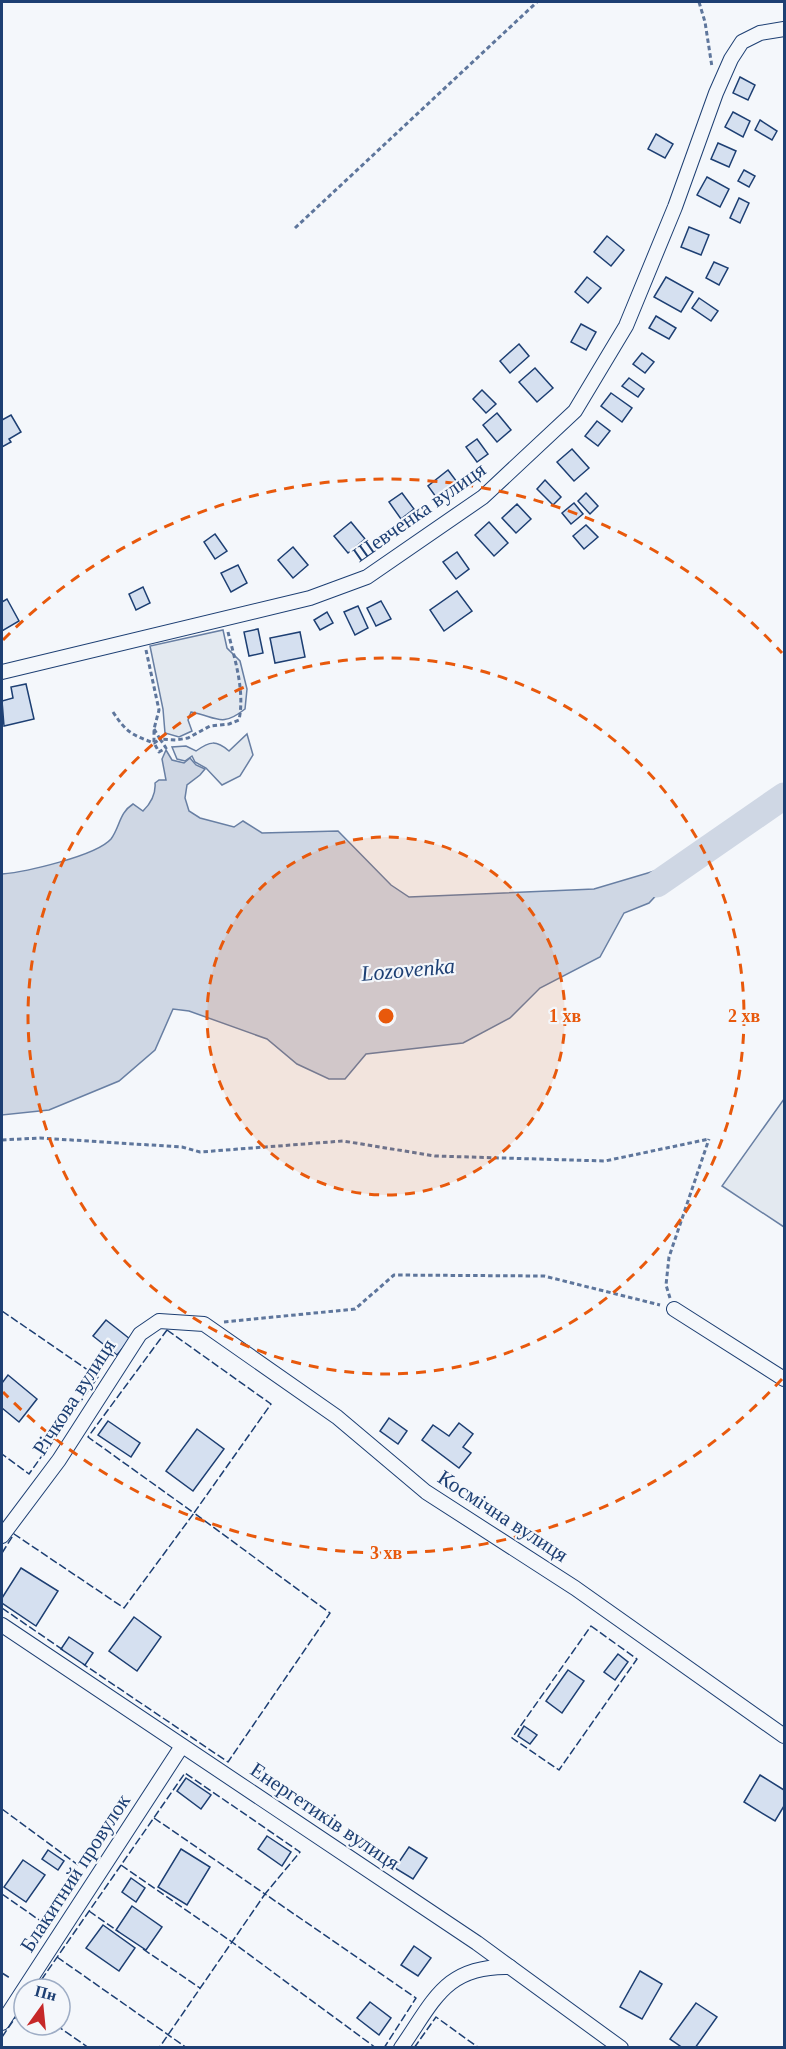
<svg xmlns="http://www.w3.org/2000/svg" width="786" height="2049" font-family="'Times New Roman',serif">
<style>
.green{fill:#e3e9f0;stroke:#687fa3;stroke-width:1.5}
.water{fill:#cfd7e4;stroke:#687fa3;stroke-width:1.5}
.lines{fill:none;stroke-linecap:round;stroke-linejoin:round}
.river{stroke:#cfd7e4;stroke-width:27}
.building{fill:#d5e0f0;stroke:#1d3f73;stroke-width:1.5}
.street-casing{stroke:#1d3f73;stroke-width:16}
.path{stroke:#5e769c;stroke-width:3;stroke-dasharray:4.5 3;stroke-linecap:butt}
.street{stroke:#f4f7fb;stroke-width:14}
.fence{stroke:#1d3f73;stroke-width:1.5;stroke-dasharray:8 3;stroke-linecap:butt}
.ring{fill:none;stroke:#e8590c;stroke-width:3;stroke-dasharray:10 8}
.labels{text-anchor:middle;stroke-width:4.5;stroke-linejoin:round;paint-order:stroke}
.street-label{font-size:21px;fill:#1d3f73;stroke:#f4f7fb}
.water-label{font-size:22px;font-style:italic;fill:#1d3f73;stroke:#f4f7fb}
.centre{fill:#e8590c;stroke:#f4f7fb;stroke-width:3}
.ring-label{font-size:18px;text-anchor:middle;font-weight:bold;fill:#e8590c;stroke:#f4f7fb;stroke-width:4.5;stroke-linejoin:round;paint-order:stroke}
</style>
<rect width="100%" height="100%" fill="#f4f7fb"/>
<g class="green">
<path d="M223,630L227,648L240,661L247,689L245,709C221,728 217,717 191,712L188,720L192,731L179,737L165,733L163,709L150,646Z"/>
<path d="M247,734L253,755L240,776L222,785L206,768L195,762L192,756L185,761L177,759L172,747L186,746L196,751C210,741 216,740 229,751Z"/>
<path d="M784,1099V1227L722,1186Z"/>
</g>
<path class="water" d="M166,750L172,760L184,763L190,758L196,765L205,769L200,775L187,785L185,798L189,811L200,818L234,827L243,821L262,833L338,831L391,885L409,897L594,889L688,861L649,903L624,913L600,957L540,988L510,1018L463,1043L366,1054L345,1079H329L297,1064L267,1039L189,1011L173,1009L155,1050L119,1081L49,1110L2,1115V874C25,872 96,856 111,839C120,827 119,813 133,804L143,811C150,804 156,794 155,783L159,780H166L162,759Z"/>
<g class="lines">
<path class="river" d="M657,884L784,796"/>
</g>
<g class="building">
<path d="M740,77L755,85L748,100L733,93Z"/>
<path d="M733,112L750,121L743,137L725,127Z"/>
<path d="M760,120L777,131L772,140L755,130Z"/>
<path d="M656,134L673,144L665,158L648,149Z"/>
<path d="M718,143L736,151L729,167L711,159Z"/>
<path d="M744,170L755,176L749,187L738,181Z"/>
<path d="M707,177L729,189L720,207L697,195Z"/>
<path d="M739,198L749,203L740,223L730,218Z"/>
<path d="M689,227L709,235L701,255L681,247Z"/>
<path d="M607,236L624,250L611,266L594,252Z"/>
<path d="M714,262L728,268L719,285L706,278Z"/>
<path d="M587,277L601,288L588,303L575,292Z"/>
<path d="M666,277L693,292L681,312L654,297Z"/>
<path d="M699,298L718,311L711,321L692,308Z"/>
<path d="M656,316L676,328L669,339L649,328Z"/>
<path d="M581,324L596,332L586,350L571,342Z"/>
<path d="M519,344L529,356L510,373L500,361Z"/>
<path d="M642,353L654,362L645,373L633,364Z"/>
<path d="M535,368L553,388L537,402L519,382Z"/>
<path d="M629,378L644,389L638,397L622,386Z"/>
<path d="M482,390L496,404L486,413L473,399Z"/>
<path d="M611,393L632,408L622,422L601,406Z"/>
<path d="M497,413L511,430L497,442L483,425Z"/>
<path d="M11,415L21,432L9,439L11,442L2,447V420Z"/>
<path d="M597,421L610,431L598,446L585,436Z"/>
<path d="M477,439L488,454L477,462L466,447Z"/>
<path d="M572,449L589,468L574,481L557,462Z"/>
<path d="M448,470L457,482L436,497L428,486Z"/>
<path d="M545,480L561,497L553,505L537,489Z"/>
<path d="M402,493L414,509L401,519L389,502Z"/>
<path d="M586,493L598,506L590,514L578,501Z"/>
<path d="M574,503L583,514L571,524L562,513Z"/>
<path d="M517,504L531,519L516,533L502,518Z"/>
<path d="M351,522L365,539L348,553L334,536Z"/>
<path d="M489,522L508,543L494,556L475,535Z"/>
<path d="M586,525L598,537L584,549L573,536Z"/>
<path d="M215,534L227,551L215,559L204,542Z"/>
<path d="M293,547L308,565L293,578L278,560Z"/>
<path d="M457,552L469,569L456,579L443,562Z"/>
<path d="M238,565L247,583L231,592L221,573Z"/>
<path d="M143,587L150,603L136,610L129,594Z"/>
<path d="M457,591L472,611L444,631L430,610Z"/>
<path d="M7,599L19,621L2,631V602Z"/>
<path d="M381,601L391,619L376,626L367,608Z"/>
<path d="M358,606L368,628L355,635L344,612Z"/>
<path d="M327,612L333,623L320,630L314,620Z"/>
<path d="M258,629L263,653L249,656L244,632Z"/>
<path d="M300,632L305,657L275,663L270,638Z"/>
<path d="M26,684L34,719L4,726L2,701L13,698L11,687Z"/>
<path d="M106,1320L130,1339L117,1355L93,1336Z"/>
<path d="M8,1375L37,1399L19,1422L2,1408V1383Z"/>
<path d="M389,1418L407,1431L398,1444L380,1431Z"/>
<path d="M108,1421L140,1443L131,1457L98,1435Z"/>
<path d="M459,1423L473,1434L463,1447L471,1453L459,1468L422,1440L433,1425L449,1436Z"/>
<path d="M197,1429L224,1449L193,1491L166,1471Z"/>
<path d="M21,1568L58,1591L36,1626L2,1603V1598Z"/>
<path d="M134,1617L161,1637L137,1671L109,1651Z"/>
<path d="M69,1637L93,1653L85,1665L61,1649Z"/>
<path d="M618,1654L628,1662L615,1680L604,1672Z"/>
<path d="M568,1670L584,1681L562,1713L546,1701Z"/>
<path d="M524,1726L537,1735L530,1744L518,1736Z"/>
<path d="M760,1775L784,1790V1806L775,1821L744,1802Z"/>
<path d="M186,1778L211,1795L201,1809L177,1791Z"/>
<path d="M267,1836L291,1852L282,1866L258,1849Z"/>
<path d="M409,1847L427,1858L413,1879L395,1868Z"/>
<path d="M181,1849L210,1867L187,1905L158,1887Z"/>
<path d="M48,1850L64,1861L58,1870L42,1859Z"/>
<path d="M23,1860L45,1875L26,1902L4,1887Z"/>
<path d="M131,1878L145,1888L136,1902L122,1892Z"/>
<path d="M132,1906L162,1927L146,1950L116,1930Z"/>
<path d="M103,1925L135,1948L119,1971L86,1948Z"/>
<path d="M414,1946L431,1958L418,1976L401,1965Z"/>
<path d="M640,1971L662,1984L642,2019L620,2007Z"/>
<path d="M370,2002L391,2018L379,2035L357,2018Z"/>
<path d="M696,2003L717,2017L695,2048H683L670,2039Z"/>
</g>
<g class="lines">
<g class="street-casing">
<g id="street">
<path d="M2,672L310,598L367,577L483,497L575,411L626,326L675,207L716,93L731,59L742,42L760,33L784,29"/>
<path d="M674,1309L784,1379"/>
<path d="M2,1536L59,1460L140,1334L159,1321L204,1324L337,1417L426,1492L575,1588L784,1736"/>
<path d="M2,1625L477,1943L621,2048"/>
<path d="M2,2023L182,1746"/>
<path d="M401,2048C434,2001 445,1965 510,1967"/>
</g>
</g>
<g class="path">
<path d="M699,2L705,22L712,67"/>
<path d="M295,228L537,2"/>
<path d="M113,712C126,732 132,735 154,743L160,739L166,748L159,752L154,743V729L159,710L146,650"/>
<path d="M154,729L160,739L176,740L188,738L210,726L229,724L239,720C245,691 235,660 228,632"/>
<path d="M2,1140L40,1138L182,1147L200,1152L343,1141L435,1156L605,1161L709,1139"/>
<path d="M670,1298L666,1285L669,1257L709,1139"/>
<path d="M224,1322L355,1309L394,1275L544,1276L660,1305"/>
</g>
<use href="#street" class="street"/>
<g class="fence">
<path d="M2,1311L98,1377L29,1474L2,1454"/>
<path d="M167,1330L271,1404L194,1513L88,1437Z"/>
<path d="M2,1553L14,1534L124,1608L194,1513L330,1613L228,1762L83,1664"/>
<path d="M2,1608L63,1650"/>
<path d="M591,1626L637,1659L559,1770L512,1738Z"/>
<path d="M2,1809L78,1865"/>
<path d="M154,1818L265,1894L159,2048"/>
<path d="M121,1865L232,1942L376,2048"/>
<path d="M2,1894L42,1922"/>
<path d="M89,1911L119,1932"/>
<path d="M143,1949L200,1988"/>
<path d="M57,1957L187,2048"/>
<path d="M2,1973L10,1978"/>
<path d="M35,1989L185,1773L300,1852L265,1894L416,1998L384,2048"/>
<path d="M56,2025L89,2048"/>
<path d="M2,2037L24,2005"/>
<path d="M414,2048L436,2017L479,2048"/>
</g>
</g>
<circle cx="386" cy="1016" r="179" fill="#e8590c" fill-opacity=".12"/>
<g class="ring">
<circle cx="386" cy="1016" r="179"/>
<circle cx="386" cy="1016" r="358"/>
<path d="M782 1379A537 537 0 0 1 3 1392M3 640A537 537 0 0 1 782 653"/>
</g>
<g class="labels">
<g class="street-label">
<text transform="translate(419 512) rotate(-35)" y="7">Шевченка вулиця</text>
<text transform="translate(74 1397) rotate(-57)" y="7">Річкова вулиця</text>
<text transform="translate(503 1516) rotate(33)" y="7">Космічна вулиця</text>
<text transform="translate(325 1816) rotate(34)" y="7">Енергетиків вулиця</text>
<text transform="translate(75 1873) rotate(-57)" y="7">Блакитний провулок</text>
</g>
<g class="water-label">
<text transform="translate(408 969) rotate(-5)" y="8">Lozovenka</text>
</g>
</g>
<circle cx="386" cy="1016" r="9" class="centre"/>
<g class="ring-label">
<text x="565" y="1022">1 хв</text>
<text x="744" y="1022">2 хв</text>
<text x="386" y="1559">3 хв</text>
</g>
<rect width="786" height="2049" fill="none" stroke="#1d3f73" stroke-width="6"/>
<g transform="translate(42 2007) rotate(15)"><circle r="28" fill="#f4f7fb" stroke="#9eadc5" stroke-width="1.5"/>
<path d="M0-4.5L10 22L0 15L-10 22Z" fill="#c62828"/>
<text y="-9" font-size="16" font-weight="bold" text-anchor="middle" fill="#1d3f73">Пн</text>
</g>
</svg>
